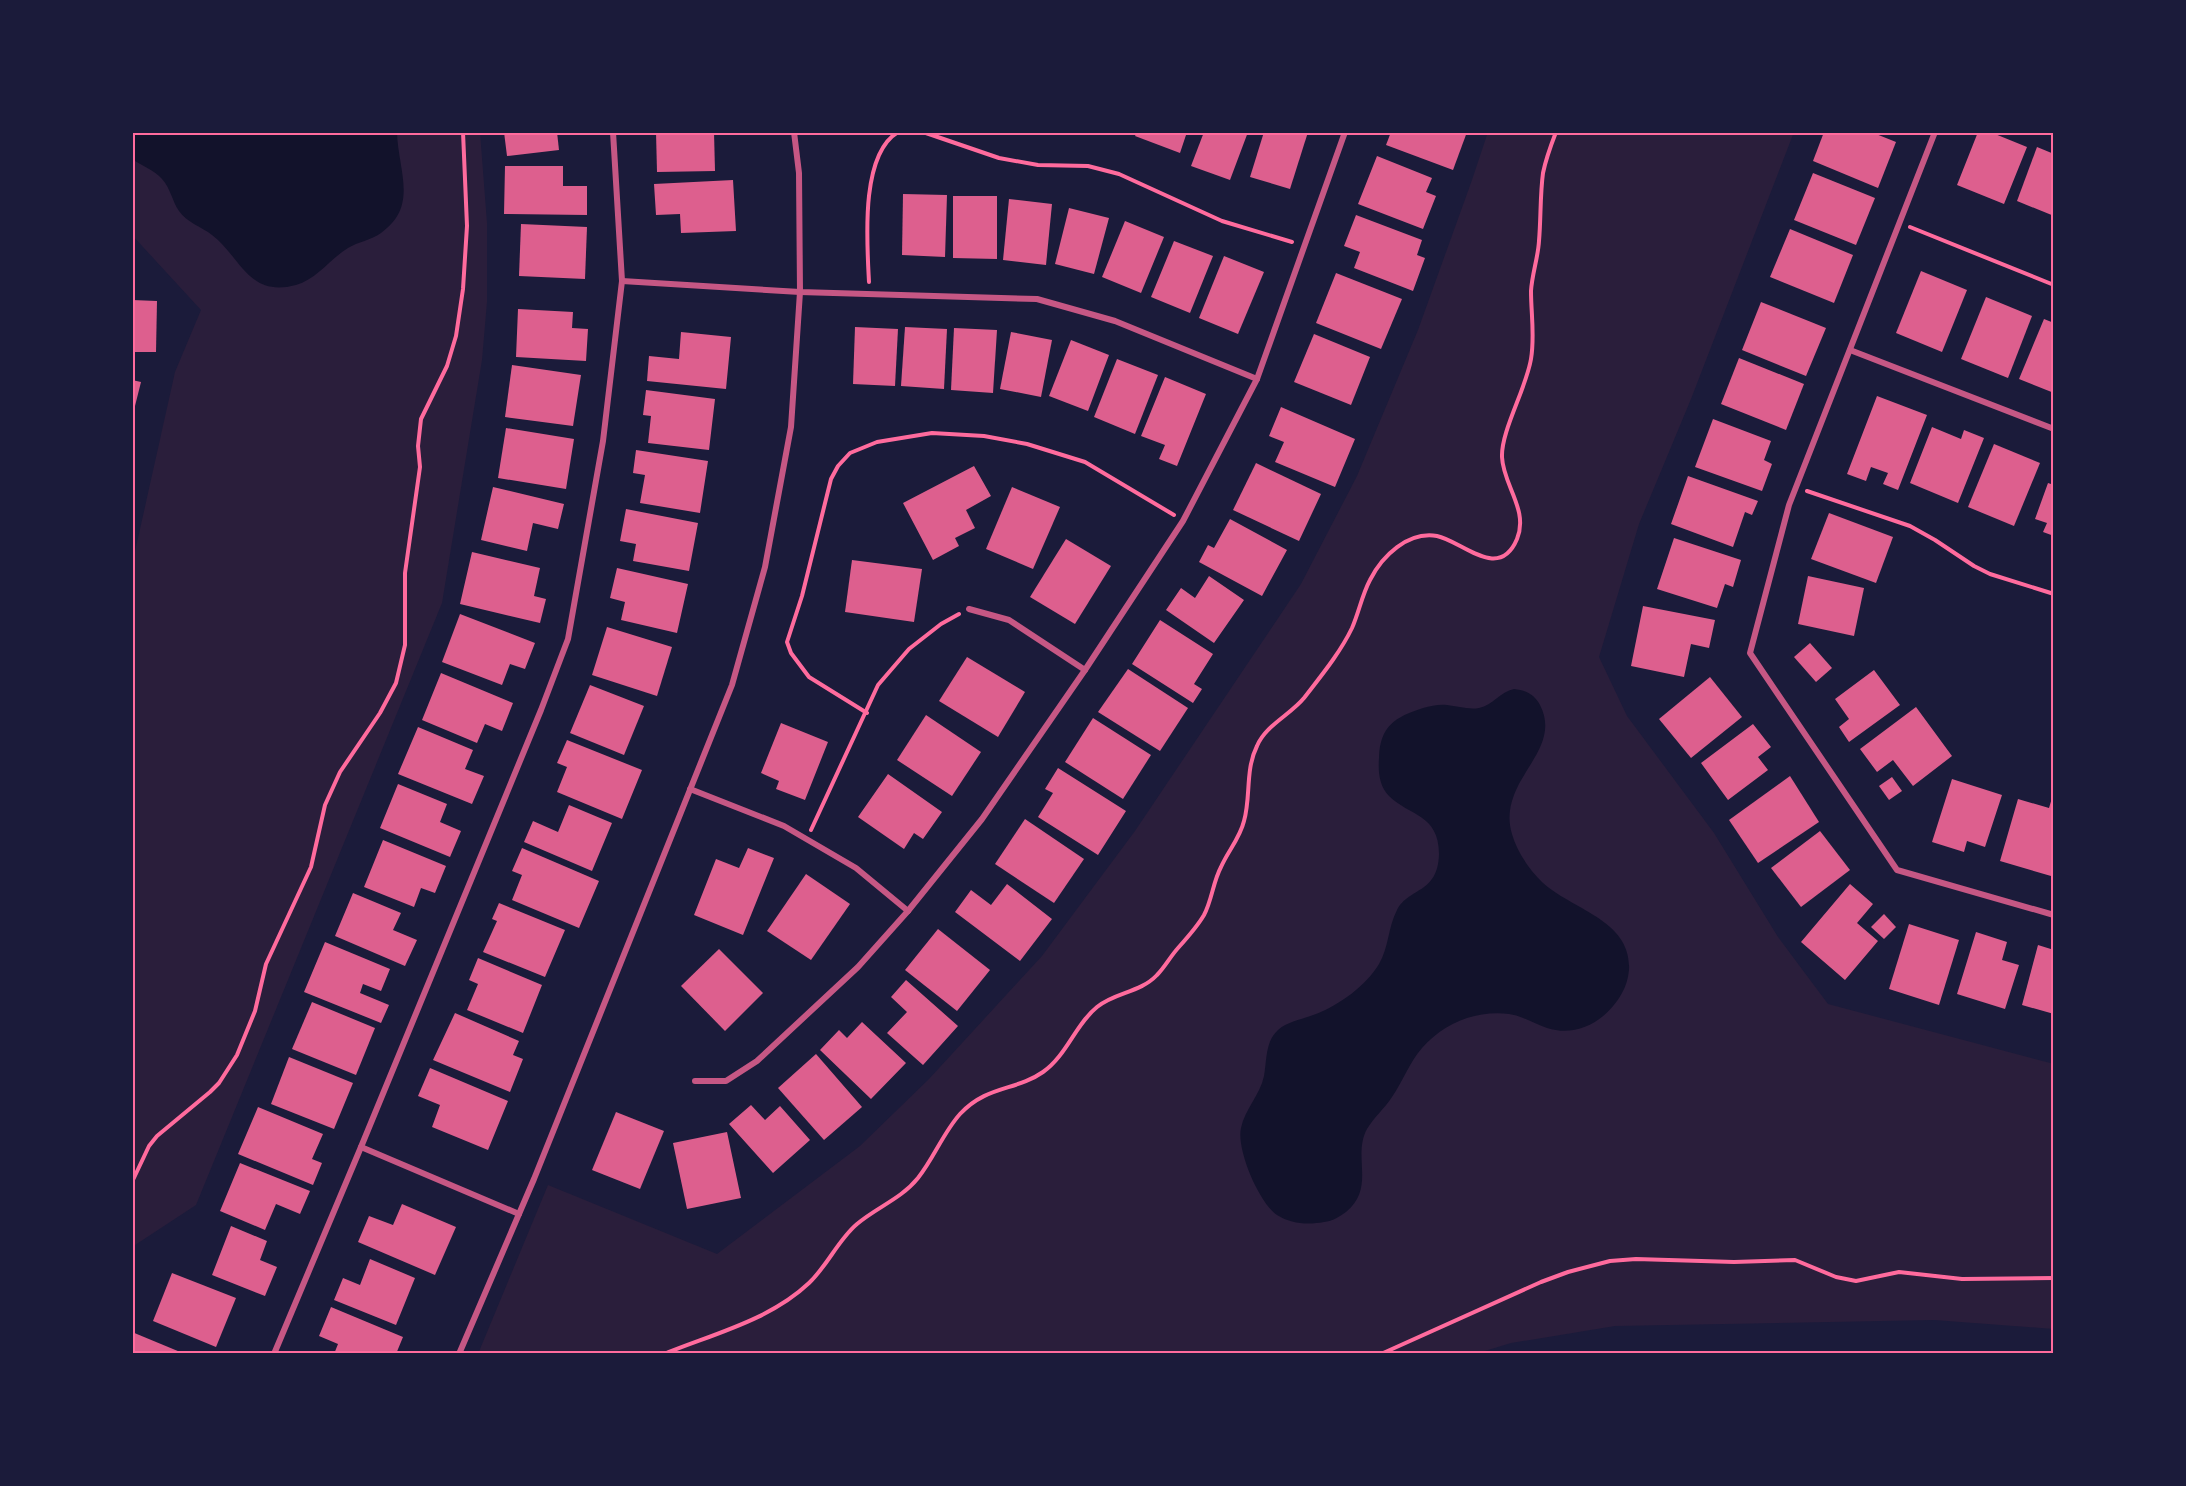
<svg xmlns="http://www.w3.org/2000/svg" width="2186" height="1486" font-family="'DejaVu Sans',sans-serif">
<style>
.green{fill:#2a1e3b}
.water{fill:#12122b}
.building{fill:#dd5f8e}
.lines{fill:none;stroke-linecap:round;stroke-linejoin:round}
.path{stroke:#ff6b9d;stroke-width:4}
.minor{stroke:#c65784;stroke-width:6}
.neatline{fill:none;stroke:#ff6b9d;stroke-width:2}
</style>
<rect width="100%" height="100%" fill="#1b1b3a"/>
<g class="green">
<path d="M132,132H480L487,223V302L482,360L442,603L196,1205L132,1247V565L175,372L201,310L132,235Z"/>
<path d="M1488,132H1794L1691,399L1639,524L1599,657L1627,716L1714,833L1778,937L1828,1004L2054,1064V1329L1934,1320L1615,1326L1511,1343L1475,1354H478L548,1185L717,1254L860,1146L929,1079L1042,956L1135,831L1301,584L1357,476L1418,330L1472,180Z"/>
</g>
<g class="water">
<path d="M132,132H397C398,171 419,206 381,233C371,240 358,242 348,248C330,259 317,279 296,285C248,298 241,257 212,235C202,227 186,222 179,211C172,201 171,189 162,179C154,170 142,166 132,159Z"/>
<path d="M1514,689C1526,690 1535,695 1540,705C1558,740 1525,765 1514,795C1509,808 1508,821 1512,834C1517,852 1529,869 1542,882C1572,910 1632,920 1629,970C1628,979 1626,986 1622,993C1607,1020 1578,1038 1547,1028C1534,1024 1523,1016 1509,1014C1476,1010 1444,1023 1422,1048C1409,1063 1403,1081 1392,1097C1385,1108 1374,1117 1367,1129C1352,1156 1376,1188 1346,1212C1339,1217 1333,1221 1324,1222C1308,1225 1291,1224 1277,1215C1259,1203 1236,1149 1241,1128C1245,1109 1260,1095 1264,1076C1267,1060 1265,1042 1278,1030C1288,1021 1304,1019 1316,1014C1339,1005 1366,986 1379,964C1389,947 1388,927 1397,910C1409,887 1438,894 1439,854C1439,814 1409,816 1389,796C1379,786 1378,771 1379,758C1380,726 1395,717 1423,708C1431,706 1439,704 1447,705C1458,706 1468,710 1479,708C1493,705 1500,692 1514,689Z"/>
</g>
<g class="building">
<path d="M504,132H557L559,150L507,156Z"/>
<path d="M656,132H714L715,171L657,172Z"/>
<path d="M1137,132H1187L1180,153L1135,136Z"/>
<path d="M1204,132H1248L1230,180L1191,166Z"/>
<path d="M1264,132H1308L1290,189L1250,177Z"/>
<path d="M1391,132H1467L1453,170L1386,145Z"/>
<path d="M1824,132H1871L1896,142L1878,188L1813,161Z"/>
<path d="M1978,132H1996L1995,134L2027,147L2004,204L1957,185Z"/>
<path d="M2037,147L2054,154V216L2017,201Z"/>
<path d="M1377,156L1432,178L1426,192L1436,196L1423,229L1358,204Z"/>
<path d="M505,166H563V186H587V215L504,214Z"/>
<path d="M1813,173L1875,198L1856,245L1794,220Z"/>
<path d="M733,180L736,231L681,233L680,214L656,215L654,184Z"/>
<path d="M903,194L947,195L945,257L902,255Z"/>
<path d="M953,196H997V259L953,258Z"/>
<path d="M1009,199L1052,204L1046,265L1003,260Z"/>
<path d="M1069,208L1109,218L1094,274L1055,264Z"/>
<path d="M1356,215L1422,240L1417,255L1425,258L1413,291L1354,268L1360,252L1344,246Z"/>
<path d="M1125,221L1164,237L1141,293L1102,277Z"/>
<path d="M521,224L587,227L585,279L519,276Z"/>
<path d="M1790,229L1853,255L1834,303L1770,277Z"/>
<path d="M1174,241L1213,256L1190,313L1151,297Z"/>
<path d="M1224,256L1264,272L1238,334L1199,318Z"/>
<path d="M1921,271L1967,290L1942,352L1896,333Z"/>
<path d="M1336,273L1402,299L1381,349L1316,323Z"/>
<path d="M1986,297L2032,316L2008,378L1961,359Z"/>
<path d="M132,300L157,301L156,352H132Z"/>
<path d="M1761,302L1826,328L1806,376L1742,350Z"/>
<path d="M518,309L573,312L572,328L588,329L586,361L516,357Z"/>
<path d="M2044,319L2054,323V393L2019,379Z"/>
<path d="M855,327L898,329L895,386L853,384Z"/>
<path d="M905,327L947,329L944,389L901,386Z"/>
<path d="M954,328L997,330L993,393L951,390Z"/>
<path d="M681,332L731,337L726,389L647,381L649,356L679,359Z"/>
<path d="M1011,332L1052,340L1041,397L1000,389Z"/>
<path d="M1314,334L1370,357L1351,405L1294,382Z"/>
<path d="M1071,340L1109,355L1088,411L1049,396Z"/>
<path d="M1739,358L1804,384L1786,430L1721,404Z"/>
<path d="M1117,359L1158,375L1135,434L1094,417Z"/>
<path d="M512,365L581,375L573,426L505,417Z"/>
<path d="M1165,377L1206,394L1177,466L1159,459L1165,445L1141,436Z"/>
<path d="M132,380L141,382L133,414H132Z"/>
<path d="M646,390L715,399L709,450L648,443L651,416L643,415Z"/>
<path d="M1877,396L1927,415L1898,490L1883,484L1888,473L1871,467L1866,481L1847,474Z"/>
<path d="M1281,407L1355,439L1335,487L1275,462L1284,442L1269,436Z"/>
<path d="M1713,419L1771,441L1764,460L1772,464L1762,491L1695,467Z"/>
<path d="M1932,427L1961,439L1964,430L1984,438L1958,503L1910,483Z"/>
<path d="M506,428L574,439L566,489L498,478Z"/>
<path d="M1994,444L2040,463L2014,526L1968,507Z"/>
<path d="M636,450L708,461L700,513L640,503L645,475L633,473Z"/>
<path d="M1256,463L1321,494L1299,541L1233,510Z"/>
<path d="M974,466L991,496L966,510L975,528L955,538L959,546L933,560L903,503Z"/>
<path d="M1688,476L1758,501L1752,515L1745,512L1733,547L1671,524Z"/>
<path d="M2048,483L2054,485V536L2043,532L2047,523L2035,519Z"/>
<path d="M493,487L564,504L558,529L533,523L527,551L481,540Z"/>
<path d="M1012,487L1060,507L1033,569L986,549Z"/>
<path d="M626,509L698,523L689,571L633,561L636,544L620,541Z"/>
<path d="M1829,513L1893,537L1876,583L1811,559Z"/>
<path d="M1230,519L1287,550L1262,596L1199,562L1208,545L1214,548Z"/>
<path d="M1674,538L1741,560L1733,587L1725,584L1717,608L1657,589Z"/>
<path d="M1066,539L1111,566L1075,624L1030,597Z"/>
<path d="M472,552L540,568L534,596L546,599L540,623L460,604Z"/>
<path d="M852,560L922,569L914,622L845,612Z"/>
<path d="M617,568L688,584L677,633L621,620L625,602L610,598Z"/>
<path d="M1209,576L1244,600L1214,643L1166,610L1181,588L1195,598Z"/>
<path d="M1808,576L1864,588L1854,636L1798,624Z"/>
<path d="M1643,606L1715,620L1709,648L1691,644L1684,677L1631,666Z"/>
<path d="M460,614L535,643L525,669L510,664L502,685L442,662Z"/>
<path d="M1160,620L1213,654L1194,684L1202,689L1193,703L1132,664Z"/>
<path d="M607,627L672,647L657,696L592,675Z"/>
<path d="M1810,643L1832,668L1816,682L1794,657Z"/>
<path d="M967,657L1025,692L998,737L939,701Z"/>
<path d="M1128,669L1188,708L1160,751L1098,712Z"/>
<path d="M1874,670L1900,705L1849,742L1839,727L1849,719L1835,699Z"/>
<path d="M441,673L513,703L502,731L485,724L477,743L422,720Z"/>
<path d="M1710,677L1742,717L1691,758L1659,719Z"/>
<path d="M590,685L644,706L624,755L570,733Z"/>
<path d="M1916,707L1952,756L1913,786L1893,760L1877,772L1860,749Z"/>
<path d="M926,715L981,752L952,796L897,760Z"/>
<path d="M1093,718L1151,755L1123,799L1065,762Z"/>
<path d="M781,723L828,742L805,800L776,789L779,781L761,773Z"/>
<path d="M1753,724L1771,747L1758,757L1768,770L1728,800L1701,763Z"/>
<path d="M418,727L473,750L465,769L484,776L472,804L398,774Z"/>
<path d="M567,740L642,770L622,819L557,792L567,767L557,763Z"/>
<path d="M1058,768L1126,811L1098,855L1038,817L1053,793L1045,789Z"/>
<path d="M888,774L942,812L923,839L914,833L904,849L858,817Z"/>
<path d="M1790,776L1819,822L1758,863L1729,820Z"/>
<path d="M1892,777L1902,791L1889,800L1879,786Z"/>
<path d="M1952,779L2002,795L1985,847L1967,841L1964,852L1932,842Z"/>
<path d="M398,784L447,804L440,822L461,831L450,857L380,828Z"/>
<path d="M2052,798L2054,799V864L2051,876L2000,861L2018,799L2049,808Z"/>
<path d="M569,805L612,823L592,871L524,842L533,821L558,832Z"/>
<path d="M1025,819L1084,859L1054,903L995,864Z"/>
<path d="M1820,831L1850,870L1801,907L1771,868Z"/>
<path d="M383,840L446,866L435,893L421,888L414,907L364,887Z"/>
<path d="M522,848L599,881L579,928L512,900L522,875L512,871Z"/>
<path d="M748,848L774,858L743,935L694,915L716,859L739,868Z"/>
<path d="M806,874L850,904L811,960L767,931Z"/>
<path d="M1007,884L1052,919L1020,961L955,912L971,890L991,905Z"/>
<path d="M1850,884L1873,904L1857,923L1878,941L1845,980L1801,942Z"/>
<path d="M353,893L401,913L393,930L417,940L405,966L335,936Z"/>
<path d="M499,903L565,930L545,977L483,952L497,921L492,919Z"/>
<path d="M1884,914L1896,927L1884,939L1871,927Z"/>
<path d="M1909,924L1959,940L1939,1005L1889,989Z"/>
<path d="M938,929L990,970L957,1011L905,970Z"/>
<path d="M1976,932L2007,942L2002,960L2019,965L2005,1009L1957,994Z"/>
<path d="M325,942L390,969L381,991L363,984L360,993L389,1005L381,1023L304,992Z"/>
<path d="M2038,945L2054,950V1014L2022,1005Z"/>
<path d="M719,949L763,993L725,1031L681,986Z"/>
<path d="M478,958L542,985L523,1033L467,1010L478,984L469,980Z"/>
<path d="M906,980L958,1026L923,1065L887,1033L907,1012L891,997Z"/>
<path d="M312,1002L375,1028L356,1075L292,1049Z"/>
<path d="M455,1013L519,1041L513,1055L523,1059L510,1092L433,1060Z"/>
<path d="M862,1022L906,1063L871,1099L820,1050L839,1030L847,1038Z"/>
<path d="M816,1054L862,1107L824,1140L778,1088Z"/>
<path d="M289,1057L353,1083L334,1129L271,1104Z"/>
<path d="M430,1068L508,1101L488,1150L432,1127L440,1105L418,1096Z"/>
<path d="M751,1105L765,1120L780,1106L810,1140L773,1173L729,1124Z"/>
<path d="M258,1107L323,1134L312,1159L322,1163L313,1185L238,1154Z"/>
<path d="M616,1112L664,1131L640,1189L592,1170Z"/>
<path d="M727,1132L741,1198L687,1209L673,1143Z"/>
<path d="M240,1163L310,1191L300,1214L276,1204L265,1230L220,1211Z"/>
<path d="M402,1204L456,1227L435,1275L358,1242L369,1216L393,1225Z"/>
<path d="M231,1226L267,1241L260,1260L277,1267L265,1296L212,1275Z"/>
<path d="M370,1259L415,1278L396,1325L334,1300L343,1278L360,1285Z"/>
<path d="M172,1273L236,1298L216,1347L153,1321Z"/>
<path d="M331,1307L403,1337L396,1354H334L338,1344L319,1336Z"/>
<path d="M132,1332L185,1354H132Z"/>
</g>
<g class="lines">
<g class="path">
<path d="M923,132L999,158L1038,165L1088,166L1119,174L1222,221L1292,242"/>
<path d="M1910,227L2054,285"/>
<path d="M869,282C867,242 860,155 898,132"/>
<path d="M1807,491L1910,526L1935,540L1974,566L1990,574L2054,594"/>
<path d="M867,713L809,677L791,653L787,642L802,596L831,479L838,466L850,453L877,442L932,433L984,436L1027,444L1085,462L1174,515"/>
<path d="M811,830L878,685L909,649L941,624L959,614"/>
<path d="M132,1182L149,1146L157,1136L210,1092L219,1083L237,1055L255,1011L266,964L311,867L325,805L340,772L380,713L396,683L405,645V573L420,467L418,446L421,419L447,366L456,336L463,289L467,226L463,132"/>
<path d="M664,1354C713,1334 770,1320 809,1283C828,1265 838,1240 857,1224C877,1207 901,1199 918,1178C934,1158 943,1133 960,1114C987,1085 1016,1091 1043,1072C1067,1055 1075,1025 1097,1007C1115,992 1140,993 1157,975C1165,967 1170,957 1178,948C1187,938 1197,927 1204,915C1212,900 1213,882 1221,867C1228,851 1240,838 1244,821C1251,797 1245,770 1257,746C1266,725 1290,715 1304,698C1321,676 1340,653 1352,628C1359,612 1362,595 1370,580C1382,556 1408,531 1437,536C1462,541 1499,582 1517,539C1529,510 1503,485 1502,457C1501,431 1526,389 1531,359C1535,336 1531,314 1531,291C1532,274 1538,258 1539,241C1541,218 1540,195 1543,173C1546,158 1551,145 1556,132"/>
<path d="M1381,1354L1541,1282L1568,1272L1610,1261L1636,1259L1734,1262L1795,1260L1836,1277L1856,1281L1899,1272L1962,1279L2054,1278"/>
</g>
<g class="minor">
<path d="M1935,132L1789,505L1750,653L1897,870L2054,915"/>
<path d="M622,281L800,292L1037,299L1115,321L1257,379"/>
<path d="M1850,350L2054,429"/>
<path d="M969,609L1009,620L1085,670"/>
<path d="M690,789L784,826L856,868L908,911"/>
<path d="M695,1081H726L757,1061L858,967L908,911L982,819L1085,670L1183,521L1257,379L1345,132"/>
<path d="M361,1147L519,1214"/>
<path d="M274,1354L361,1147L541,710L568,639L603,441L622,281L613,132"/>
<path d="M459,1354L534,1179L732,685L765,567L791,427L800,292L799,173L794,132"/>
</g>
</g>
<rect width="2186" height="1486" fill="none" stroke="#1b1b3a" stroke-width="267"/>
<rect x="134" y="134" width="1918" height="1218" class="neatline"/>
</svg>
